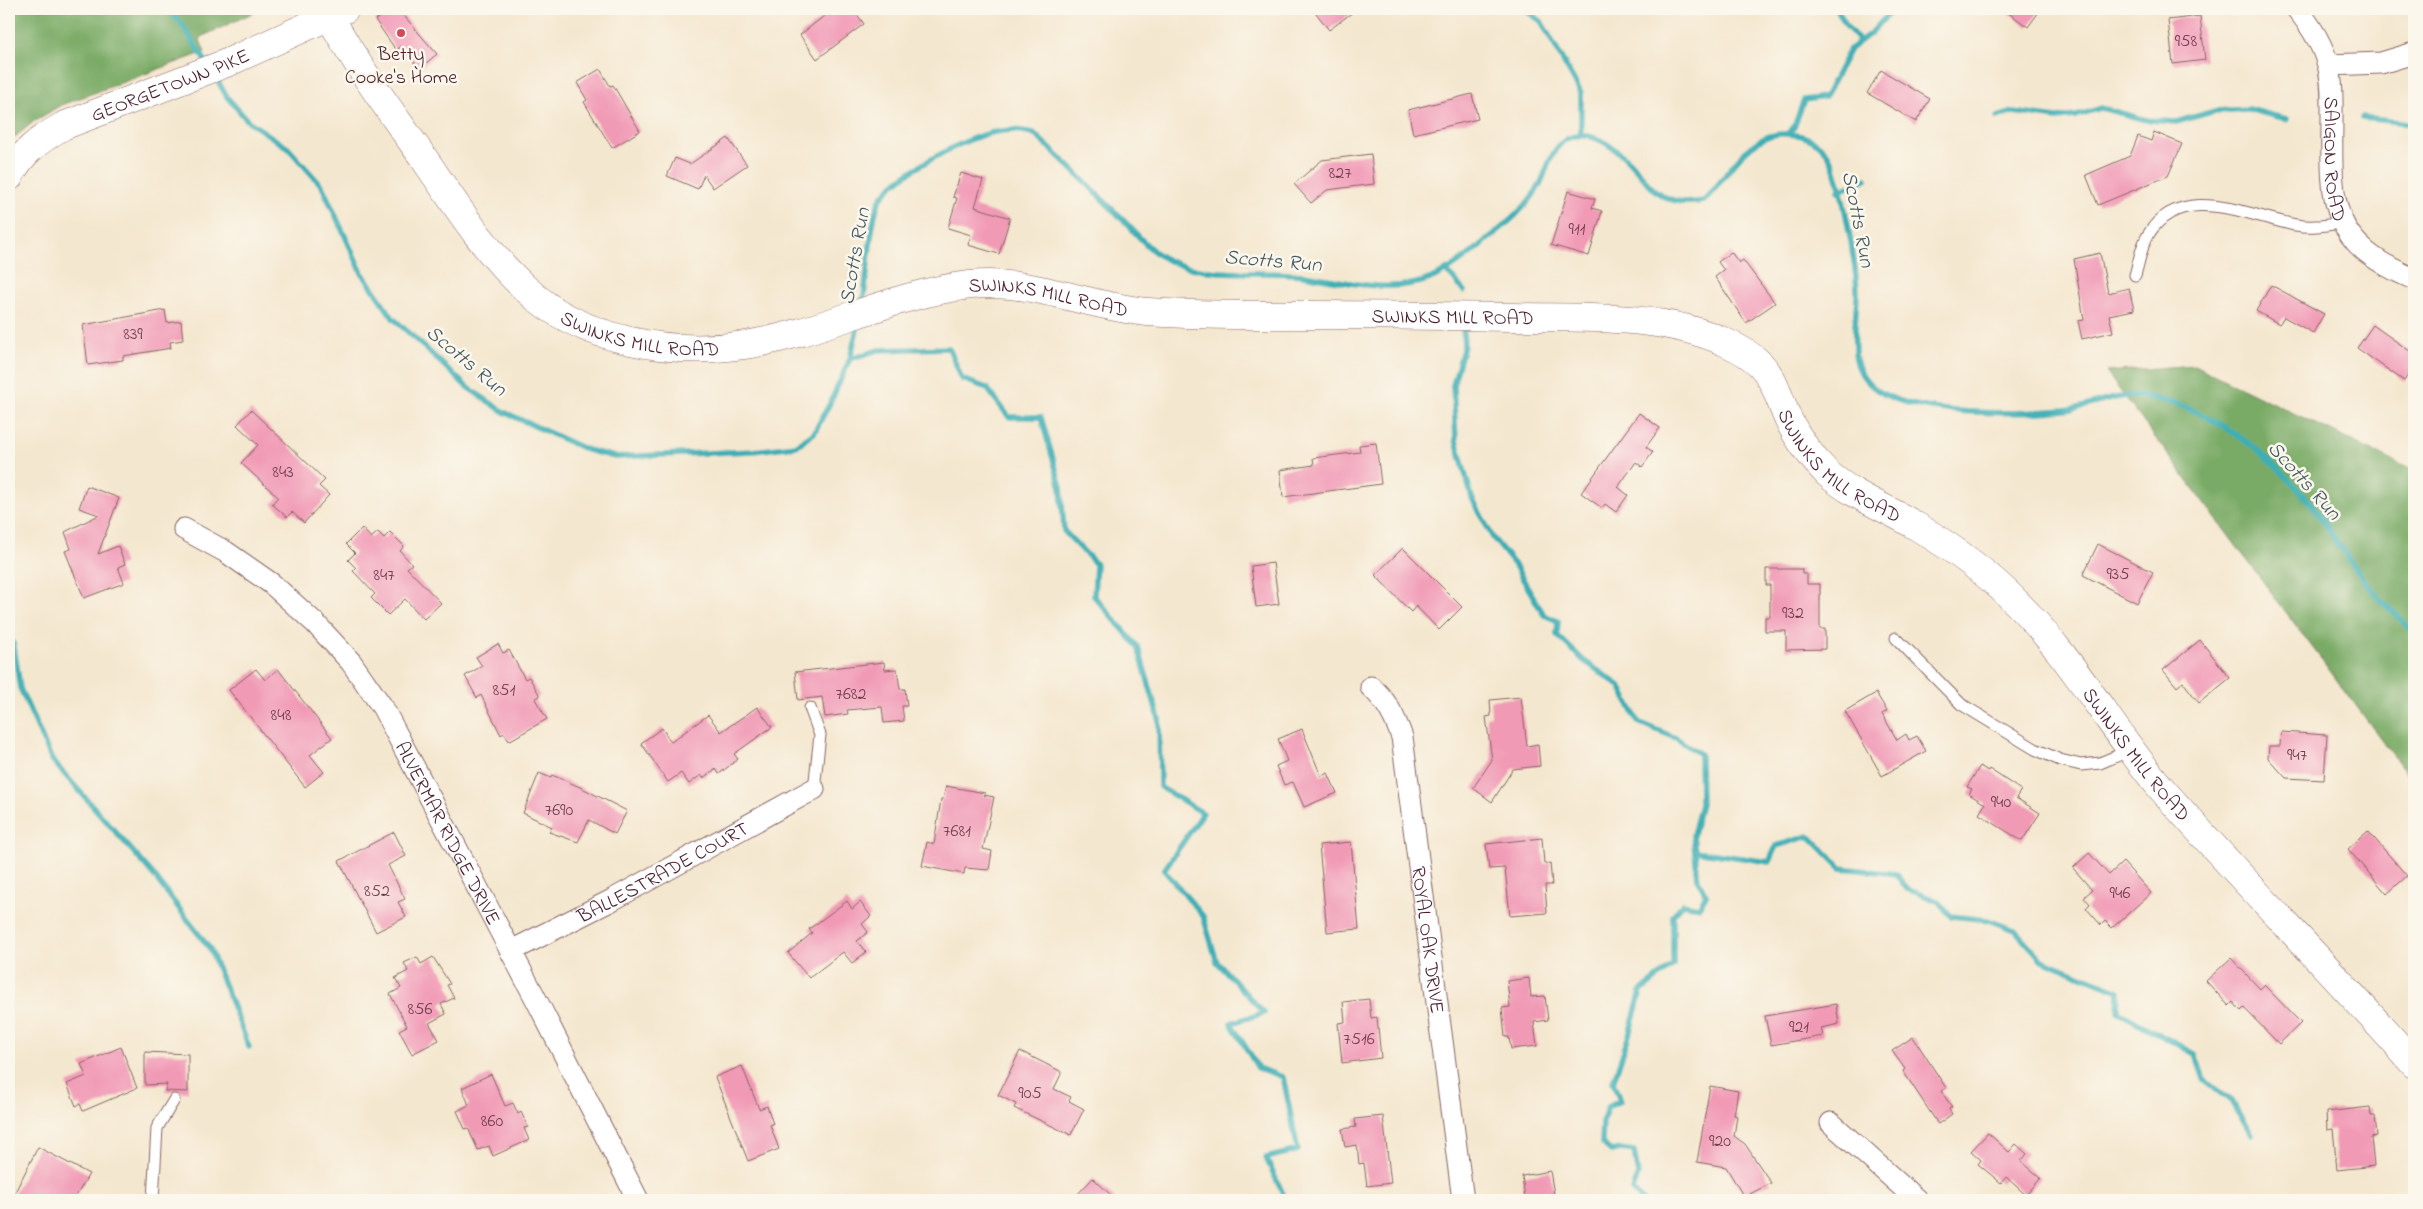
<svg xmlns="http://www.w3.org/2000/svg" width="2423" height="1209" font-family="'Indie Flower',sans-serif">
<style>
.forest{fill:#7aab66;stroke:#626548}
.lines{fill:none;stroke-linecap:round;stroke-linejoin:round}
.stream{stroke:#3dafb6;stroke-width:5.5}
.building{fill:#f19ab6}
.lane-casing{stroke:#866564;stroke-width:13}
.street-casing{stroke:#866564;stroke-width:23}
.secondary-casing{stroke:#866564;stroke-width:29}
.primary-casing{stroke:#866564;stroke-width:29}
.lane{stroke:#fff;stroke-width:11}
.street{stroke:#fff;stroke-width:21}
.secondary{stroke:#fff;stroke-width:28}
.primary{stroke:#fff;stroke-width:28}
.poi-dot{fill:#d1495b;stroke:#fbf7ec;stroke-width:2}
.labels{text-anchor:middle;stroke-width:5;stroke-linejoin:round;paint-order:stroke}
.number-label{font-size:18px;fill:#743e4e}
.poi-label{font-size:20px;fill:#4a1f2b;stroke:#fbf7ec}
.street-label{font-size:20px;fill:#4a1f2b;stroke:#fbf7ec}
.water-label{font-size:21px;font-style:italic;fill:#455963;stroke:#fbf7ec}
</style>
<rect width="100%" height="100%" fill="#fbf7ec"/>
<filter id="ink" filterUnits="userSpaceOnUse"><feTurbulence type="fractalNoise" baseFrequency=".02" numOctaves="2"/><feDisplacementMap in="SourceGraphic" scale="10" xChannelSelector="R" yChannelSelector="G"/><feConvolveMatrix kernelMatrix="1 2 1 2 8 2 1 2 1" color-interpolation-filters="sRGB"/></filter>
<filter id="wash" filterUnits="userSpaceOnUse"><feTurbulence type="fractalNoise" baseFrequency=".0096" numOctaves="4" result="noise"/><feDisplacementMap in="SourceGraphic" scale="20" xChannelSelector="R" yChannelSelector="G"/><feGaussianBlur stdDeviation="1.12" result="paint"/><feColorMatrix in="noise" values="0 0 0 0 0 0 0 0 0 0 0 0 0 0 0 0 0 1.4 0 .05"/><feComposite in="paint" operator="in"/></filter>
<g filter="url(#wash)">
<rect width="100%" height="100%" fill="#f4e7cf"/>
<g class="forest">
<path d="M9,9H261L199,38L205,52L61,105L33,122L9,142Z"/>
<path d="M2194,365L2414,471V783L2106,372Z"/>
</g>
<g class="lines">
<g class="stream">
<path d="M167,9L181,23L206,62"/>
<path d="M1523,9L1541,21L1581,93V135"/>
<path d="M1837,9L1847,27L1860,41"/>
<path d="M215,76L227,97L248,121L288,148L322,186L362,273L393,318L467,387L504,412L587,450L615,457L753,451L796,446L814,433L831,401L850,359L859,321"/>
<path d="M1997,117L2013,112L2057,118L2076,116L2101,108L2147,120L2176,122L2215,111L2248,109L2287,119"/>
<path d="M2362,118L2409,123L2414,122"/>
<path d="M1787,134L1794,127L1804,100L1825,97L1850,49L1872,32L1893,9"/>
<path d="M1839,191L1866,179"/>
<path d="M1446,270L1464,291"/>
<path d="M863,302C868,278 870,215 881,198C897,174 967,137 995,132C1009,129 1019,130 1033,133C1063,159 1092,189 1121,218C1134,230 1144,245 1159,255C1198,281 1258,269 1303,275C1339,280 1375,291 1412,284C1438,280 1462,261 1482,244C1503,227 1530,206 1541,182C1549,165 1553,143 1572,137C1594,129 1622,153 1635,168C1643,176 1648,186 1657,192C1671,203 1687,204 1704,201C1723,182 1737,153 1761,140C1773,133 1783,133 1796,135C1808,136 1820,144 1827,153C1841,171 1856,267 1857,291C1857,314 1852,337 1856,359C1858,370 1864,379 1872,386C1907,418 2026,415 2072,409C2091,406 2109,397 2128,396C2146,395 2168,401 2185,407C2235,427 2279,464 2312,506C2333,534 2350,565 2373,591C2385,606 2401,618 2414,632"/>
<path d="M1463,330L1464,346L1453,385L1456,440L1472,498L1493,538L1514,564L1544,615L1558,621L1557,635L1583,660L1620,686L1638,722L1676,738L1700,754L1701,804L1693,835L1698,880L1706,895L1699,907L1683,904L1673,915V965L1641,991L1629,1035L1613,1082L1620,1101L1608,1107L1603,1120L1602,1143L1611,1151L1621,1149L1634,1151L1638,1175L1633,1190L1642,1200"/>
<path d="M850,359L878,350L949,348L962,379L987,388L1009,417H1041L1061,487L1064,531L1096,564L1094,596L1138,647L1159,719L1160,787L1203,813L1164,870L1203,916L1217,962L1264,1013L1231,1023L1258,1068L1283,1077L1298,1150L1266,1158L1286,1200"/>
<path d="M9,635L14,646L20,688L52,760L152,873L210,949L249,1047"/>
<path d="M1695,851L1769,862L1776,846L1809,836L1841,868L1896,874L1907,889L1938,901L1951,916L1988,920L2015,930L2042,960L2119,991L2118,1012L2195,1054L2204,1079L2232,1101L2251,1135"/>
</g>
</g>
<g id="blocks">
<g class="building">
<path d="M393,9H398L437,54L419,69L402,46L396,50L375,20Z"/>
<path d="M833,9H853L864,24L817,59L800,35Z"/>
<path d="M1313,9H1357L1329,30Z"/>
<path d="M2003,9H2041L2028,27Z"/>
<path d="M2200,16L2205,60L2173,64L2168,20Z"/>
<path d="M600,69L610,86L613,85L640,131L612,148L584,102L587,100L577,83Z"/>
<path d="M1881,70L1930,99L1916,122L1867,93Z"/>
<path d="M1472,94L1478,119L1413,134L1408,110Z"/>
<path d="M2154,132L2182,144L2168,176L2098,205L2086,175L2130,156L2138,136L2151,141Z"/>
<path d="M728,138L747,165L713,188L704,175L698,189L667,176L675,158L690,164Z"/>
<path d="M1371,154L1374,184L1327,190L1311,203L1294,184L1322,160Z"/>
<path d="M961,173L983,180L975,207L1010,218L999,254L968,245L971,235L948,228L957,198L953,197Z"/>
<path d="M1568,191L1595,199L1592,208L1602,211L1589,256L1551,245Z"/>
<path d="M1731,252L1739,263L1743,260L1775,303L1746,323L1715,277L1724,270L1718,262Z"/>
<path d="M2100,253L2108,293L2129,288L2134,310L2109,315L2113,332L2082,339L2078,321L2084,320L2074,259Z"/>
<path d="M2271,285L2324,314L2313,333L2284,317L2279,324L2256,311Z"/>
<path d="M165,310L167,323L181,321L183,340L170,342L171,348L123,356V360L88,365L83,325Z"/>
<path d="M2373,325L2414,354V366L2404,381L2357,348Z"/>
<path d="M251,410L325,480L319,486L329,495L304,523L292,512L287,517L272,504L278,497L241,463L258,445L237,425Z"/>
<path d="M1639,413L1660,428L1646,447L1653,452L1642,467L1636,462L1618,487L1628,495L1616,512L1605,504L1602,508L1581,493Z"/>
<path d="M1376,443L1381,484L1283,497L1280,470L1314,465L1313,458L1360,452L1359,445Z"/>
<path d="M87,486L119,498L98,554L118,546L125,564L118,567L124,583L84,598L65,551L71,549L65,532L99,515L79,508Z"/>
<path d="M362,528L371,538L378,532L384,538L390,532L404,546L400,551L412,564L407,568L441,603L424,619L405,599L388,615L371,598L375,594L353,571L356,568L348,560L355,553L346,544Z"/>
<path d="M2098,544L2153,572L2137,603L2083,575Z"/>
<path d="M1403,548L1462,607L1439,630L1416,606L1411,612L1375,575Z"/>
<path d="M1273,563L1279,604L1256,607L1251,566Z"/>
<path d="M1766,569H1802V574H1807V584H1820V629H1825V649L1786,650V631H1765V617H1770V585H1766Z"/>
<path d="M2200,640L2230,678L2199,703L2183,682L2177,687L2163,670Z"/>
<path d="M498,644L503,653L509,650L525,679L529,677L540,696L535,699L547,719L509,741L504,733L501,735L481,695L477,698L465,676L482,666L476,657Z"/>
<path d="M884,662L885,670L897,669L900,689H905L907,706H902L904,721L884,723L882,707L847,710L848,714L825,717L822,697L798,700L795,672Z"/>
<path d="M256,669L265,680L278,669L332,738L310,755L324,772L305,787L229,690Z"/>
<path d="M1876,693L1887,711L1882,714L1897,740L1906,734L1909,740L1917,736L1926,751L1882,776L1845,711Z"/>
<path d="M1521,697L1527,746L1538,744L1540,766L1513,769L1492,802L1473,788L1492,760L1486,717L1491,716L1490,700Z"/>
<path d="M757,707L772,727L734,754L738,759L719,774L716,769L703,778L701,775L689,784L681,773L668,782L641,743L662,728L671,742L708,715L721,732Z"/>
<path d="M1302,729L1321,776L1328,773L1337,793L1304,807L1293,782L1284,785L1276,766L1287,761L1278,739Z"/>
<path d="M2281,732L2327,735L2324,780L2286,778L2268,758L2269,746H2280Z"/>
<path d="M1980,766L1988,771L1989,769L2021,790L2016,798L2040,813L2022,841L1979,814L1985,804L1969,794L1972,789L1967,787Z"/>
<path d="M539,773L551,778L552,775L580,787L627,811L615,834L589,820L578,842L549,832L552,827L523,813Z"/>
<path d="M946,786L985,793L984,795L994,797L983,849L992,851L989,870L965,868L964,874L922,866L927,842L934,844L941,799H943Z"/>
<path d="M2368,831L2407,876L2387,894L2348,849Z"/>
<path d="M394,832L406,856L388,865L405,899L398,902L406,917L376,932L339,861Z"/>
<path d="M1542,838L1544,864L1550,863L1552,885H1545L1547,913L1510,916L1505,868L1489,869L1486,844Z"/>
<path d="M1351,842L1359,929L1327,932L1319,845Z"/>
<path d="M2089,853L2109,875L2123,862L2151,893L2112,928L2105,921L2101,925L2086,908L2090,904L2084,897L2092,890L2073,868Z"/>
<path d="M847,901L852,909L860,902L871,916L862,924L868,932L857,941L866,952L852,963L843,952L809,978L788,953L812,933L809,929Z"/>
<path d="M417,957L421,964L433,957L450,984L447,985L454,998L441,1004L446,1014L429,1023L439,1040L412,1054L399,1030L407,1026L390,994L401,988L395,978L408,971L404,963Z"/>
<path d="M2231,958L2260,989L2264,985L2301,1023L2279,1044L2244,1008L2241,1011L2233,1002L2229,1006L2206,981Z"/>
<path d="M1529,978L1531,997L1545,996L1548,1020L1534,1022L1537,1046L1511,1049L1509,1037H1505L1502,1008L1510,1007L1507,981Z"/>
<path d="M1369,999L1371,1018L1377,1017L1381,1058L1342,1063L1338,1023L1345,1022L1343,1002Z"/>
<path d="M1836,1004L1839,1024L1821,1028L1823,1036L1771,1045L1765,1016Z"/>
<path d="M1913,1037L1946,1088L1941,1091L1952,1107L1949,1109L1952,1114L1938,1124L1903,1071L1905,1069L1892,1051Z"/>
<path d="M121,1047L137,1088L83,1111L80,1104L76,1106L67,1084L86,1076L81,1064Z"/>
<path d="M1020,1051L1062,1072L1054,1089L1071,1097L1069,1101L1084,1109L1071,1135L1014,1108L1016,1104L998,1095Z"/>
<path d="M145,1052L188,1054V1092L165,1091L167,1084L145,1085Z"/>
<path d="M742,1066L759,1109L767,1106L773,1124L770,1125L779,1149L748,1161L715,1077Z"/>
<path d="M491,1074L505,1106L513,1103L518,1114L521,1112L528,1127L524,1128L529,1140L493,1156L489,1146L478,1150L468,1128L465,1129L457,1111L469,1105L462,1088Z"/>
<path d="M1710,1086L1738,1091L1734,1115L1737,1116L1734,1136L1745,1144L1771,1183L1744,1197L1726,1167L1697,1162Z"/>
<path d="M2370,1107L2371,1116H2375L2377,1136L2371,1137L2374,1166L2337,1170L2333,1129L2327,1130L2326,1112Z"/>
<path d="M1383,1116L1391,1183L1367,1186L1364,1163L1359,1164L1357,1145L1345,1147L1342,1129L1356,1127L1355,1119Z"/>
<path d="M1988,1133L2009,1152L2016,1144L2027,1154L2021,1161L2041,1178L2026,1195L2006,1177L2001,1183L1978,1164L1981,1160L1971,1151Z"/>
<path d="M38,1147L89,1174L74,1200H11Z"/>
<path d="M1550,1171L1555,1200H1525L1522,1176Z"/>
<path d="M1093,1178L1116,1200H1072Z"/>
</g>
</g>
</g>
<g filter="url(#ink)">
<use href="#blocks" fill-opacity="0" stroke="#866564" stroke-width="1"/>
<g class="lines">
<g class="lane-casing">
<g id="lane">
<path d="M2135,275C2139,263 2141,246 2148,235C2181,180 2249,217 2296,225C2312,228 2327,225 2342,223"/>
<path d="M1896,638L1961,704L2035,749L2060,760L2081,765L2100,763L2131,750"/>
<path d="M810,708L820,735L814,789"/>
<path d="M153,1200L157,1128L174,1100"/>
</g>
</g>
<g class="street-casing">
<g id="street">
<path id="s1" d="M2297,9C2311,26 2322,43 2328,65C2333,83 2332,102 2332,121C2331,205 2329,243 2414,279"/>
<path d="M2329,65L2381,63L2414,53"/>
<path id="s2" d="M184,529L226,552L272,584L315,623L351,662L383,708L538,1003L638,1200"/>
<path id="s3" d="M1371,687C1387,701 1395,718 1402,737L1463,1200"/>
<path id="s4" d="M511,951L612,900L814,789"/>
<path d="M1831,1123L1917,1200"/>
</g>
</g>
<g class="secondary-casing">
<g id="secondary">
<path id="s5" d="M330,17C357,66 390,111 423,157C454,202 485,252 526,289C582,341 671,356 745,345C822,333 892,294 970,285C1030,278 1088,307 1148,312C1204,316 1260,315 1316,315C1381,315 1446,316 1510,317C1579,318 1664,313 1727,343C1738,348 1751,355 1760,364C1775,379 1780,402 1789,421C1799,440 1812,458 1827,473C1853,496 1887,508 1916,526C1953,548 1988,573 2018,604C2073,659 2111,729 2161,788C2243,882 2332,970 2414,1064"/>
</g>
</g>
<g class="primary-casing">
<g id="primary">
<path id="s6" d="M9,177C21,153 40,139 63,126L229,62L345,9"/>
</g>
</g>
<use href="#lane" class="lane"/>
<use href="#street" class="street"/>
<use href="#secondary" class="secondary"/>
<use href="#primary" class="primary"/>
</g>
</g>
<circle class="poi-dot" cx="401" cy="33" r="5"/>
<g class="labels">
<g class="number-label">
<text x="2186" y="46">958</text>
<text x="1340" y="178">827</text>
<text x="1577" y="234">911</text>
<text x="133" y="339">839</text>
<text x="283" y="477">843</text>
<text x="2118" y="579">935</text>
<text x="384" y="580">847</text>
<text x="1793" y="618">932</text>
<text x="504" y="695">851</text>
<text x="851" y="699">7682</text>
<text x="281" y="720">848</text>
<text x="2297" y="760">947</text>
<text x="2001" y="807">940</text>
<text x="559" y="815">7690</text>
<text x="957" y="836">7681</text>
<text x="377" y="896">852</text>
<text x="2120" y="898">946</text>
<text x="420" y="1014">856</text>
<text x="1799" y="1032">921</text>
<text x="1359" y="1044">7516</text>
<text x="1030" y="1098">905</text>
<text x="492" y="1126">860</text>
<text x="1720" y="1146">920</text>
</g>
<g class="poi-label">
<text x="401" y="60">Betty<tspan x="401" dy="23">Cooke's Home</tspan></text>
</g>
<g class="street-label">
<text dy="7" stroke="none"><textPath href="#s6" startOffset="190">GEORGETOWN PIKE</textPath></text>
<text dy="7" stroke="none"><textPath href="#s1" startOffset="159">SAIGON ROAD</textPath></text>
<text dy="7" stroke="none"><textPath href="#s5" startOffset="882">SWINKS MILL ROAD</textPath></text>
<text dy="7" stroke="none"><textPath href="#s5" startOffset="1288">SWINKS MILL ROAD</textPath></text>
<text dy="7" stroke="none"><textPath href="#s5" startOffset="462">SWINKS MILL ROAD</textPath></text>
<text dy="7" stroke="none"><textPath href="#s5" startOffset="1738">SWINKS MILL ROAD</textPath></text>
<text dy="7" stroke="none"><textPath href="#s5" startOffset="2158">SWINKS MILL ROAD</textPath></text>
<text dy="7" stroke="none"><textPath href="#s2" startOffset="412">ALVERMAR RIDGE DRIVE</textPath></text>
<text dy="7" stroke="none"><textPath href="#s4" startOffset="171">BALLESTRADE COURT</textPath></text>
<text dy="7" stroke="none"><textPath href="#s3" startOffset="264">ROYAL OAK DRIVE</textPath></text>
</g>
<g class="water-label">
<text transform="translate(1859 219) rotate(79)" y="7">Scotts Run</text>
<text transform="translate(854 256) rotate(-80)" y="7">Scotts Run</text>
<text transform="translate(1273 260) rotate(5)" y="7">Scotts Run</text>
<text transform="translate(467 360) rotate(40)" y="7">Scotts Run</text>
<text transform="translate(2305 480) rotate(48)" y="7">Scotts Run</text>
</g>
</g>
<rect width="2423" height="1209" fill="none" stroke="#fbf7ec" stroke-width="30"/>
</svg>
